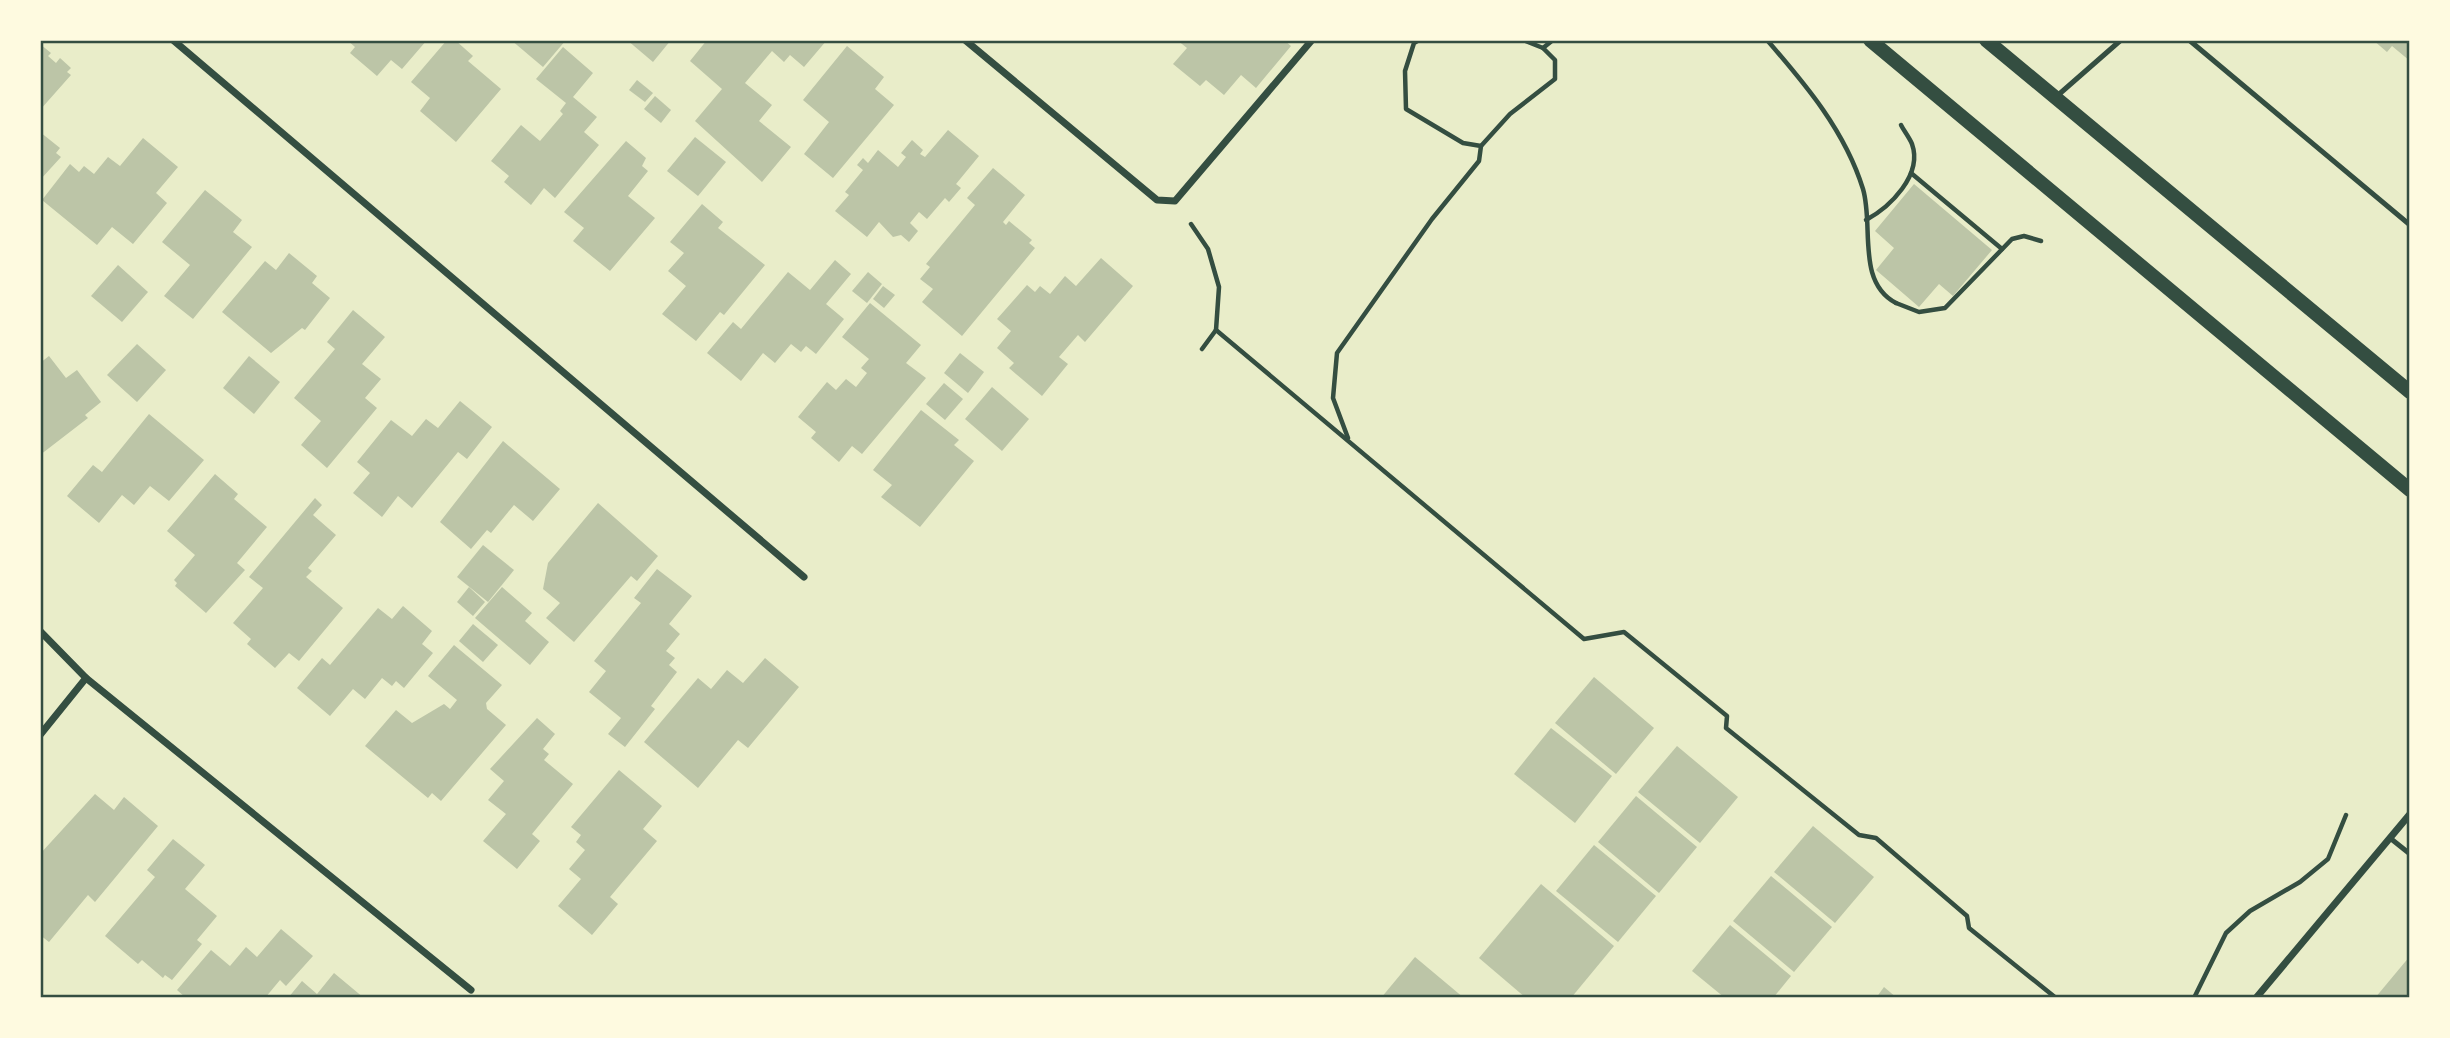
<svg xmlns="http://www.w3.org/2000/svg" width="2450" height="1038" font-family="Figtree,sans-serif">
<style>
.building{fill:#bcc5a7}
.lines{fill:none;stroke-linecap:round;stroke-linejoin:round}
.path{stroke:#344e41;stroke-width:4.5}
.service{stroke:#344e41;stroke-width:5}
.minor{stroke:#344e41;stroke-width:7}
.secondary{stroke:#344e41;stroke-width:14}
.neatline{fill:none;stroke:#344e41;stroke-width:2.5}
</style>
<rect width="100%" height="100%" fill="#e9edc9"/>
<g class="building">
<path d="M347,40H427L402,69L391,60L377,76L350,53L355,47Z"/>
<path d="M447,40H455L473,56L468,61L501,89L456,142L420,111L430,98L411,82Z"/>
<path d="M511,40H566L543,67Z"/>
<path d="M627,40H671L653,62Z"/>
<path d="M707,40H827L804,67L790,55L784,62L772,51L745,83L772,105L759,121L791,147L762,182L695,121L722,89L690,61Z"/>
<path d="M1177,40H1284L1291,46L1256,88L1241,75L1224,95L1206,80L1200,86L1173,64L1187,48Z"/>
<path d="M2373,40H2410V61L2392,46L2387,52Z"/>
<path d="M40,44L51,53L48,56L56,63L60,58L71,68L67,72L71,75L40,110Z"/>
<path d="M847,46L884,77L875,89L894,105L833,178L804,154L829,122L803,100Z"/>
<path d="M563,47L593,73L573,97L597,117L584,132L599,145L555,198L544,188L531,205L504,182L509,176L491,161L521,125L540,141L563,114L560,111L566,103L536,79Z"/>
<path d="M637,80L653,93L645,102L629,90Z"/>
<path d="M655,96L671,110L661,123L644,109Z"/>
<path d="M948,130L979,156L956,184L961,188L949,202L945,198L927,219L919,212L910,223L918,231L909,242L901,235L893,237L879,222L867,237L835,211L849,195L845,192L863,170L857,165L863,158L868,163L878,150L898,167L906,157L901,153L912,140L923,150L920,154L925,157Z"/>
<path d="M40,132L60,148L56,153L61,157L40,180Z"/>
<path d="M695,137L726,162L698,196L667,171Z"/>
<path d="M143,138L178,167L156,193L167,203L133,244L112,227L97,245L42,200L70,164L79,172L84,166L94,174L108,157L120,166Z"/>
<path d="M626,141L646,158L642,166L648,171L628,196L655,218L610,271L573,241L584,228L564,212Z"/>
<path d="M993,168L1025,195L1003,222L1006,225L1009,221L1032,240L1029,243L1035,248L962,336L922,302L933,289L920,279L930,267L926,264L975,205L967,198Z"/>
<path d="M1914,184L1992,250L1953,296L1939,284L1919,307L1876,270L1894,248L1875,231Z"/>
<path d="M205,190L242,220L233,232L252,247L193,319L164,296L190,265L162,242Z"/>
<path d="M702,204L723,222L718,228L765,265L724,315L720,312L696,341L662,314L686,286L668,271L684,253L670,242Z"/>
<path d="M289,253L317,276L312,283L330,298L305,330L302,328L271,353L222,312L265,261L276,270Z"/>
<path d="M1101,258L1133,286L1085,342L1078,335L1059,357L1068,364L1042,396L1009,368L1014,363L997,348L1011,331L997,319L1027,285L1035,292L1040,286L1050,294L1065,276L1076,286Z"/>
<path d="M835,260L851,274L826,304L844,319L816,354L806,346L801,352L791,344L775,363L763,353L741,381L707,353L733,322L741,329L788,272L810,290Z"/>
<path d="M118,265L148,292L122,322L91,296Z"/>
<path d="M868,272L882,284L867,303L852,291Z"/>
<path d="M883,286L895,295L884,308L873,299Z"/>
<path d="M870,303L921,345L906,363L926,378L862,454L852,446L839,462L811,438L816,432L798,417L827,382L836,390L846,379L856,387L867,373L861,368L869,359L842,337Z"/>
<path d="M353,310L385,337L362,364L381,379L365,398L377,408L327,468L301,445L321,421L294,398L335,349L327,342Z"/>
<path d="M137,344L166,370L137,402L107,375Z"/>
<path d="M960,353L984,372L968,393L944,373Z"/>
<path d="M49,356L66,378L77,370L101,402L85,415L88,418L40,455V363Z"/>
<path d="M249,356L280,382L254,414L223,388Z"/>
<path d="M944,383L963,399L945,420L926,404Z"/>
<path d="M992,387L1029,419L1002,451L965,419Z"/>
<path d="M460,401L492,427L467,459L458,452L412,508L398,496L382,517L353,493L370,473L357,462L391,420L412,436L426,419L438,428Z"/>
<path d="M921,410L959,440L954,445L974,461L920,527L881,497L892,485L873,470Z"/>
<path d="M149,414L204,460L169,501L150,486L134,505L122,495L99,523L67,496L93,465L102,472Z"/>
<path d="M503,441L560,489L533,521L514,505L491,533L487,530L471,549L440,522Z"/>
<path d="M215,474L238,494L234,499L267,527L237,563L245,570L206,613L175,586L177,583L174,580L195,555L167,531Z"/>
<path d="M315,498L322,505L313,515L336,535L308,568L312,571L306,577L343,608L299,661L289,653L275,668L247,644L251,639L233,623L263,588L249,577Z"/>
<path d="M598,503L658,556L637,581L631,576L574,642L546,618L560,603L543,589L548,563Z"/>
<path d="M483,545L514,570L488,602L457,577Z"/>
<path d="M657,569L692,596L669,624L680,634L666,651L675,658L669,665L677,672L651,706L655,709L625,747L608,734L621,718L589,692L606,671L594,661L641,603L634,598Z"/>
<path d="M469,587L485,602L473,616L457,602Z"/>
<path d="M502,587L532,613L525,621L549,642L530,665L475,618Z"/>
<path d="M403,606L432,631L422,644L433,653L404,688L396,681L392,686L382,678L365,699L353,689L330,716L297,688L322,658L330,665L378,608L392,619Z"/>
<path d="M473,624L498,645L483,662L459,641Z"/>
<path d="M454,645L502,685L486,703L487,709L506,725L441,801L432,793L428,798L365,746L396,710L412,723L444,704L450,709L457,700L428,676Z"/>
<path d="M765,658L799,687L748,748L738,740L698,788L644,742L698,678L711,689L727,670L743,683Z"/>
<path d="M1594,677L1654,728L1616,774L1555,723Z"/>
<path d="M537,718L555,734L543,749L549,754L544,760L573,784L532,834L540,841L517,869L483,841L506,814L488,800L504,781L490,769Z"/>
<path d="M1551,728L1612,776L1575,823L1514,774Z"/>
<path d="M1677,746L1738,797L1700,843L1638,792Z"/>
<path d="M619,770L662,806L643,829L657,841L610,897L618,904L592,935L558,906L581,879L569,869L585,850L576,842L581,835L571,827Z"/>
<path d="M95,794L114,810L124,797L158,826L95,902L88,895L49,942L40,935V854Z"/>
<path d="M1636,796L1697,847L1659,893L1598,842Z"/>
<path d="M1813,826L1874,877L1835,923L1774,872Z"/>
<path d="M173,839L205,865L185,889L217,916L197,940L202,944L172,980L165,975L163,978L142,960L138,964L105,936L155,877L147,870Z"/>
<path d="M1594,845L1656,896L1618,942L1556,891Z"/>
<path d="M1771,876L1832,927L1794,972L1733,921Z"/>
<path d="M1541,884L1614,946L1571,998H1526L1479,958Z"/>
<path d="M1730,925L1791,976L1773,998H1725L1692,971Z"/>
<path d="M281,929L313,956L286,986L280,980L265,998H186L177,990L211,950L230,966L246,947L257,957Z"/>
<path d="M2410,956V998H2375Z"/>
<path d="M1415,957L1464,998H1381Z"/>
<path d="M334,973L364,998H288L302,981L317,994Z"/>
<path d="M1884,987L1897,998H1876Z"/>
</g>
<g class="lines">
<g class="path">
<path d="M1523,40L1543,48L1553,40"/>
<path d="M1767,40C1806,85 1845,131 1863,189C1874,226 1856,282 1896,303"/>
<path d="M1481,146L1510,114L1555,79V60L1543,48"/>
<path d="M1911,173L2002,249"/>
<path d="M1866,220C1890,207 1923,175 1912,144C1909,137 1904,131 1901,125"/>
<path d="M1191,224L1208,249L1219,287L1216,330L1202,349"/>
<path d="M1896,303L1919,312L1945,308L2012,239L2024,236L2041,241"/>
<path d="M1216,330L1584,639L1624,632L1727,716L1726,728L1859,835L1876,838L1967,916L1969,928L2056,998"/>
<path d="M1348,438L1333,398L1337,353L1432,219L1479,161L1481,146L1463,143L1406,109L1405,71L1414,43L1419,40"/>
<path d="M2194,998L2226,933L2250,911L2300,882L2328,859L2346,815"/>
</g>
<g class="service">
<path d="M2189,40L2410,225"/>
<path d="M2057,96L2121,40"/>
<path d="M2390,838L2410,854"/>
</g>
<g class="minor">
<path d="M173,40L804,577"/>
<path d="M965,40L1157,200L1175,201L1312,40"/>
<path d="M40,631L86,678L471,990"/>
<path d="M40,735L86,678"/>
<path d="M2256,998L2410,814"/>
</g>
<g class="secondary">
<path d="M1870,40L2410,490"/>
<path d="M1986,40L2410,392"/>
</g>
</g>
<rect width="2450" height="1038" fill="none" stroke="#fefae0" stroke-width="84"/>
<rect x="42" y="42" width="2366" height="954" class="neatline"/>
</svg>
